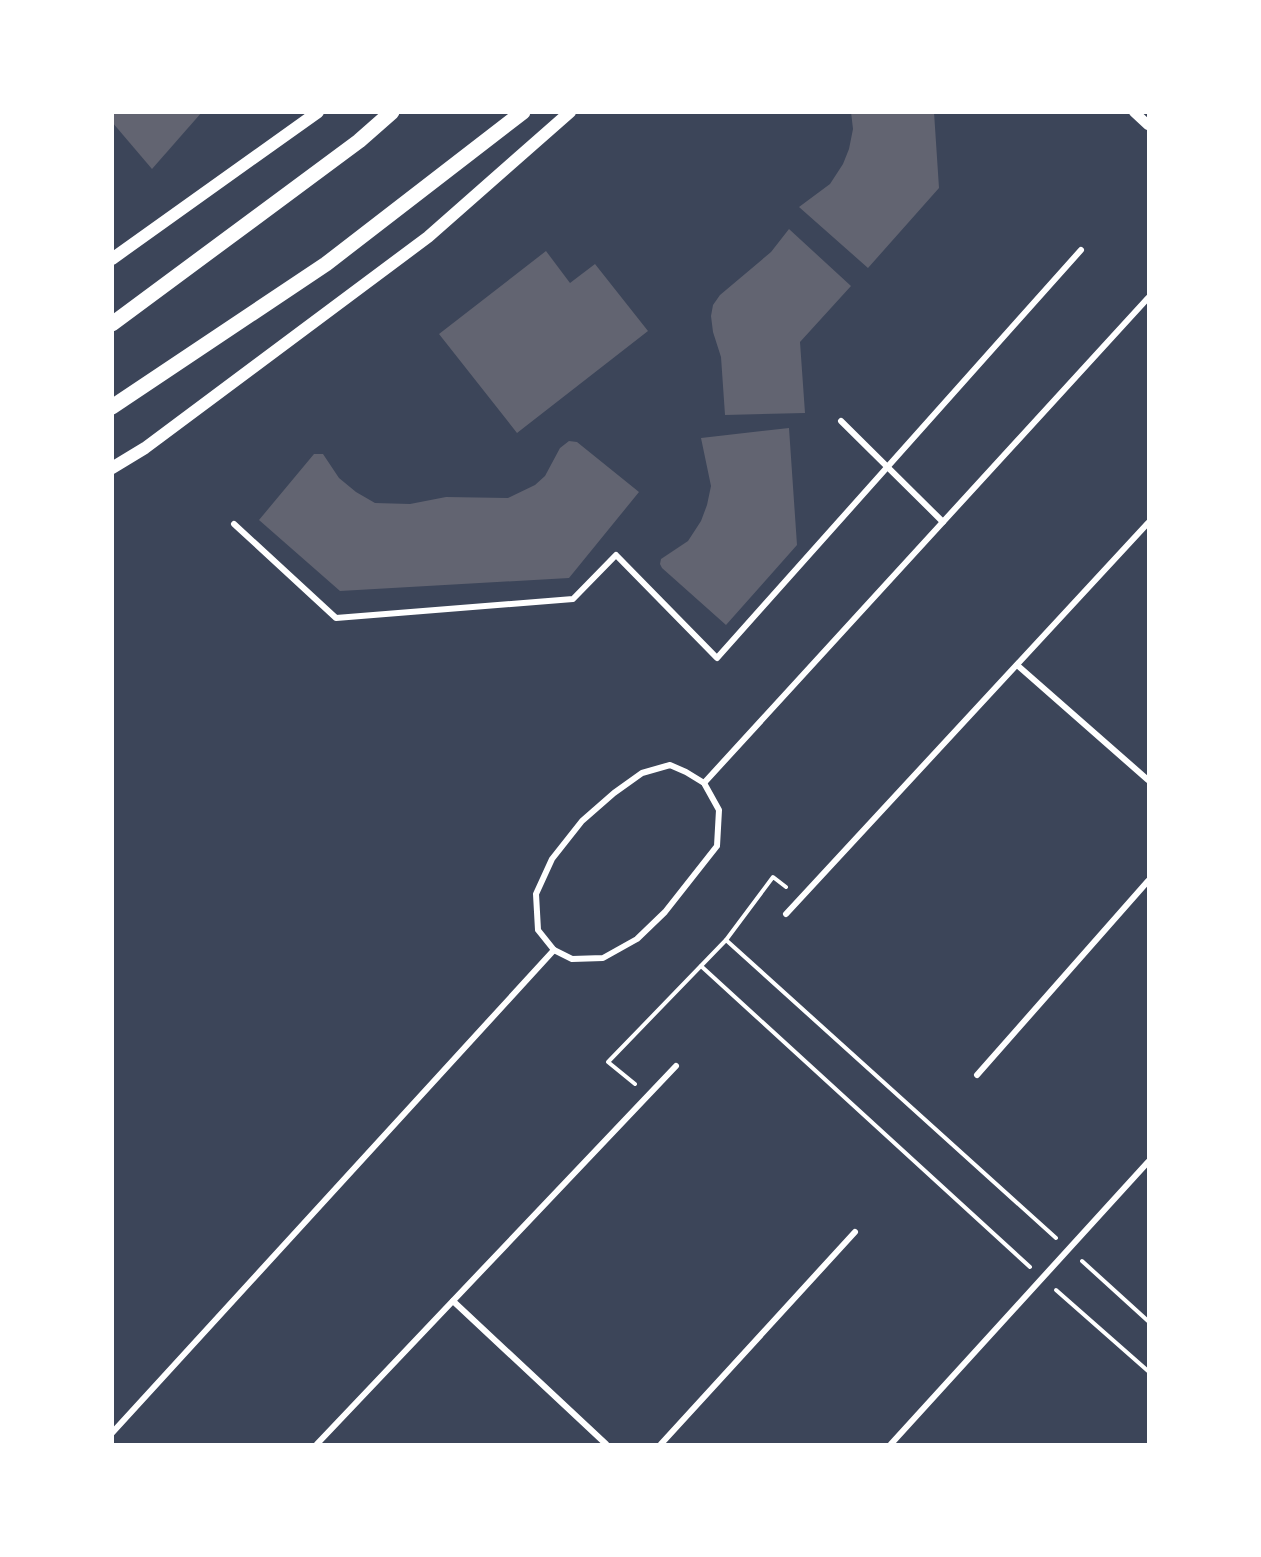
<svg xmlns="http://www.w3.org/2000/svg" width="1261" height="1557" font-family="'Work Sans',sans-serif">
<style>
.green{fill:#3c4559}
.building{fill:#626471}
.lines{fill:none;stroke-linecap:round;stroke-linejoin:round}
.path{stroke:#fff;stroke-width:4}
.minor{stroke:#fff;stroke-width:6}
.tertiary{stroke:#fff;stroke-width:10}
.secondary{stroke:#fff;stroke-width:12}
.primary{stroke:#fff;stroke-width:15}
</style>
<rect width="100%" height="100%" fill="#2d3142"/>
<rect class="green" x="113" y="113" width="1035" height="1331"/>
<g class="building">
<path d="M112,112H202L152,169L112,122Z"/>
<path d="M851,112H934L939,188L868,268L799,207L830,184L843,164L849,149L853,129Z"/>
<path d="M789,229L851,286L800,342L805,413L725,415L721,357L713,332L711,316L713,305L720,295L771,252Z"/>
<path d="M546,251L570,283L595,264L648,331L517,433L439,334Z"/>
<path d="M789,428L797,545L726,625L662,568L660,564L661,559L688,541L701,521L707,505L711,486L701,438Z"/>
<path d="M569,441L577,442L639,492L569,578L340,591L259,520L314,454H323L339,478L356,492L375,503L410,504L446,497L508,498L535,485L545,476L560,448Z"/>
</g>
<g class="lines">
<g class="path">
<path d="M726,940L1056,1238"/>
<path d="M701,966L1030,1267"/>
<path d="M635,1084L608,1062L726,940L773,877L786,887"/>
<path d="M1082,1261L1148,1321"/>
<path d="M1056,1290L1148,1371"/>
</g>
<g class="minor">
<path d="M841,421L943,522"/>
<path d="M234,524L336,618L573,599L616,555L717,658L1081,250"/>
<path d="M1017,665L1148,780"/>
<path d="M670,765L686,772L704,783L719,810L717,846L665,912L637,939L603,958L572,959L554,950L538,930L536,894L552,859L582,821L614,793L642,773Z"/>
<path d="M704,783L1148,298"/>
<path d="M786,914L1148,523"/>
<path d="M977,1075L1148,881"/>
<path d="M453,1301L606,1444"/>
<path d="M112,1433L554,950"/>
<path d="M317,1444L676,1066"/>
<path d="M661,1444L855,1232"/>
<path d="M891,1444L1148,1162"/>
</g>
<path class="tertiary" d="M1134,112L1148,125"/>
<g class="secondary">
<path d="M112,259L318,112"/>
<path d="M112,468L145,448L428,237L570,112"/>
</g>
<g class="primary">
<path d="M112,324L359,141L392,112"/>
<path d="M112,407L326,264L523,112"/>
</g>
</g>
<rect width="1261" height="1557" fill="none" stroke="#ffffff" stroke-width="228"/>
</svg>
